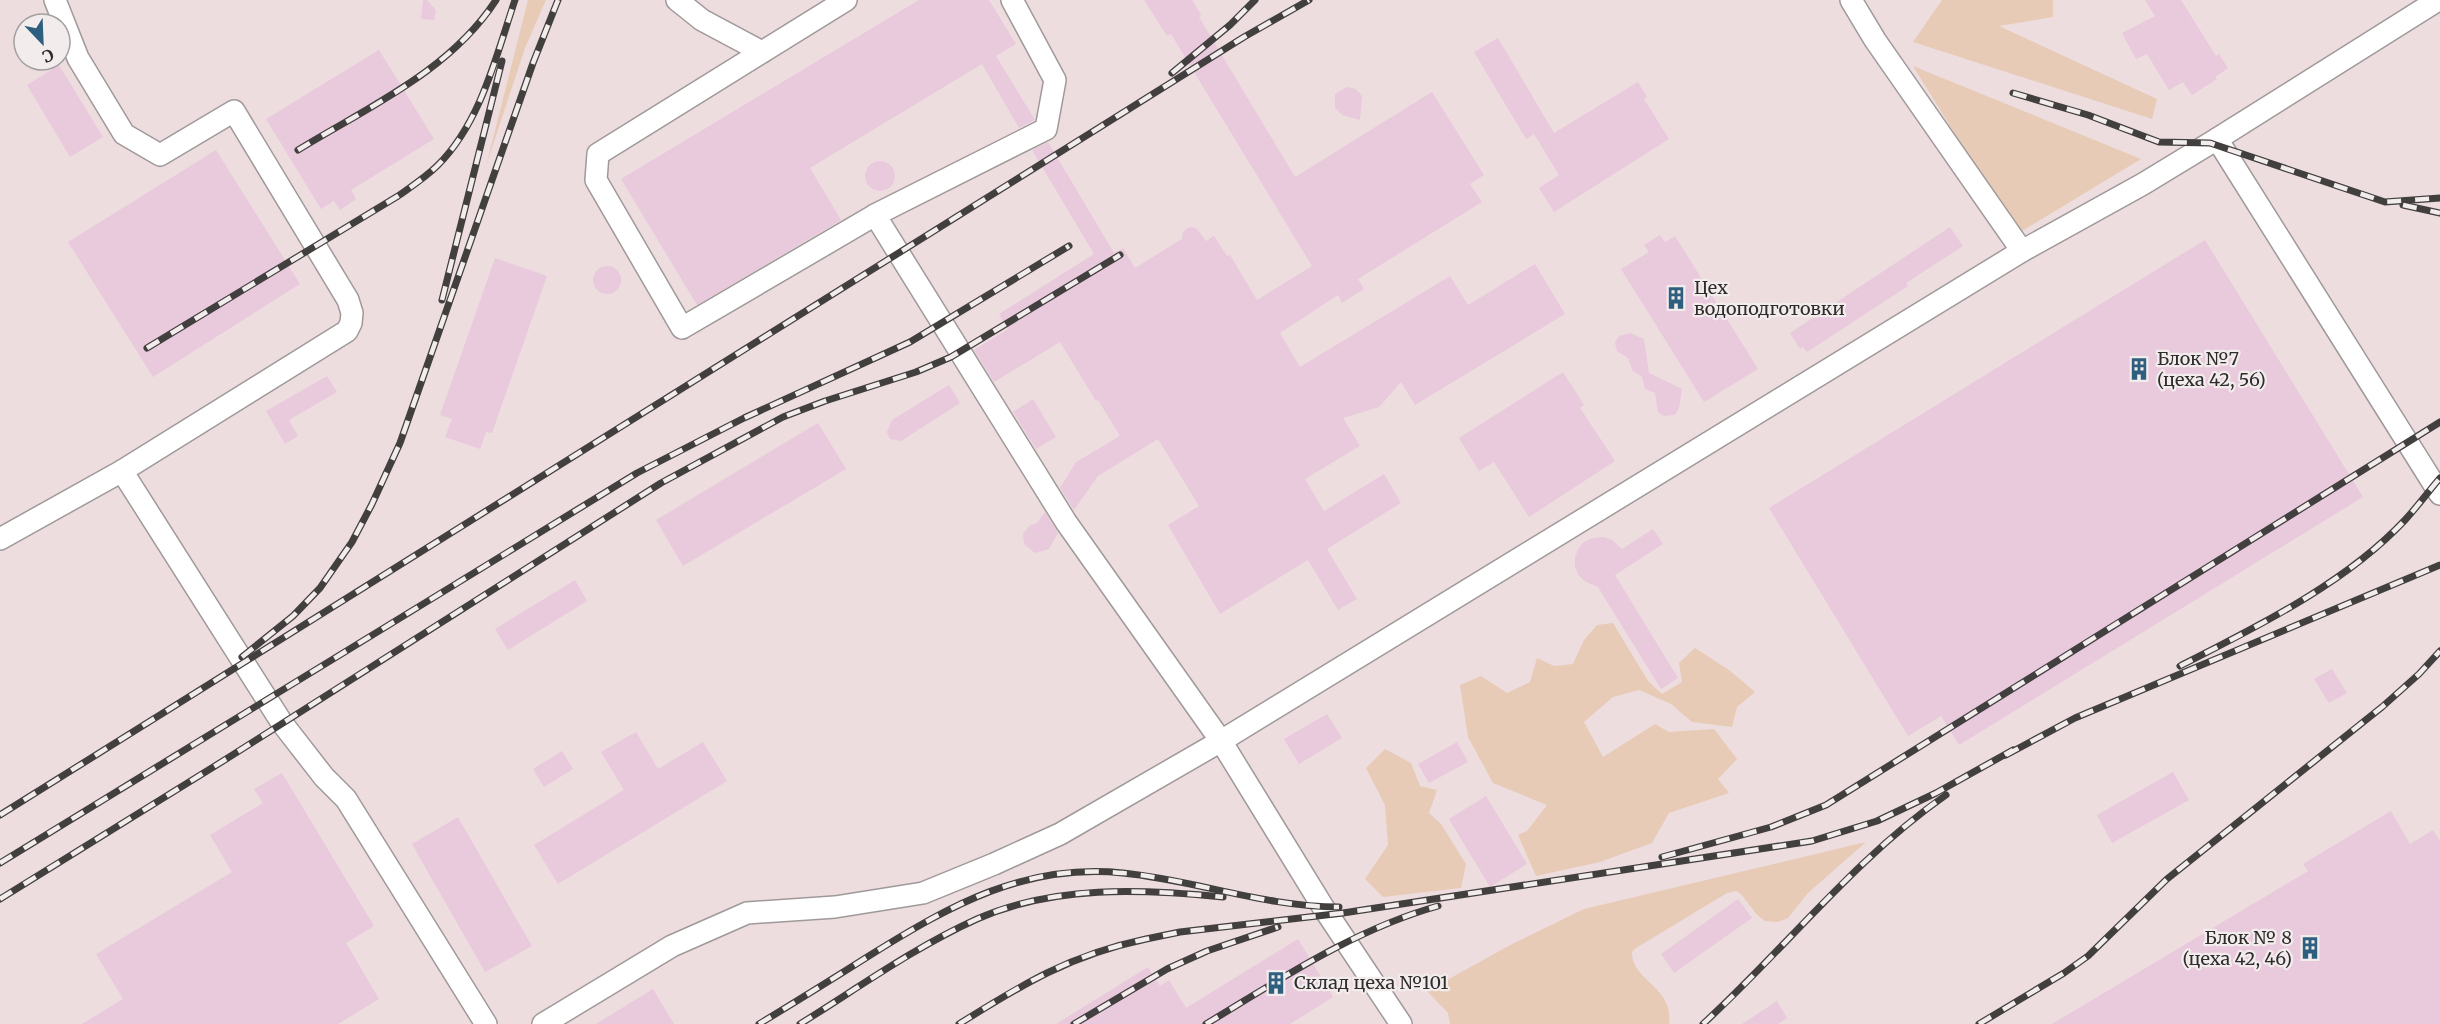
<svg xmlns="http://www.w3.org/2000/svg" width="2440" height="1024" font-family="Merriweather,serif">
<style>
.built{fill:#eddddf;fill-rule:evenodd}
.green{fill:#e7cbb7}
.building{fill:#e9c9dc}
.lines{fill:none;stroke-linecap:round;stroke-linejoin:round}
.minor-casing{stroke:#a0999a;stroke-width:24}
.minor{stroke:#fff;stroke-width:21}
.rail-casing{stroke:#423f3f;stroke-width:7}
.rail{stroke:#f3eced;stroke-width:4.5;stroke-dasharray:14;stroke-linecap:butt}
.labels{text-anchor:middle;stroke-width:4.5;stroke-linejoin:round;paint-order:stroke}
.poi-label{font-size:18px;fill:#2e2c2c;stroke:#f3eced;text-anchor:start}
</style>
<rect width="100%" height="100%" fill="#f3eced"/>
<path class="built" d="M0,0H2440V1024H0ZM24,24H60V60H24Z"/>
<g class="green">
<path d="M528,0H546L525,48L486,166Z"/>
<path d="M1942,0H2053V17L1999,26L2157,99L2152,119L1913,42Z"/>
<path d="M1913,66L2141,159L2017,234Z"/>
<path d="M1613,623L1648,681L1662,694L1682,682L1679,663L1695,648L1729,670L1755,692L1737,707L1732,727L1692,722L1671,704L1639,690L1613,697L1584,722L1603,757L1655,724L1669,732L1714,729L1737,759L1718,779L1729,793L1669,813L1652,843L1600,862L1536,876L1518,835L1527,831L1547,805L1493,783L1468,737L1460,685L1481,676L1507,693L1530,682L1537,658L1554,666L1573,664L1584,640L1597,625Z"/>
<path d="M1385,749L1411,763L1420,786L1437,790L1429,813L1441,824L1466,864L1461,888L1383,897L1365,879L1388,845L1385,805L1366,768Z"/>
<path d="M1866,842L1808,893L1788,918L1777,922L1765,921L1757,915L1741,894L1736,891L1727,893L1636,948L1632,952C1631,981 1674,986 1669,1024H1450L1448,1013L1427,991L1514,943L1584,909Z"/>
</g>
<g class="building">
<path d="M423,0H427L436,10L434,20L421,19Z"/>
<path d="M919,0H989L1016,44L996,56L1035,120L1019,128L982,64L810,168L841,220L697,305L621,179Z"/>
<path d="M1144,0H1192L1201,15L1199,17L1295,177L1432,92L1484,175L1470,184L1482,202L1358,279L1364,289L1342,303L1338,295L1280,333L1300,367L1450,276L1468,305L1535,264L1565,314L1415,405L1401,382L1379,407L1343,418L1360,446L1305,479L1324,511L1384,474L1401,503L1327,549L1357,599L1338,610L1308,560L1220,614L1168,525L1199,506L1158,439L1098,476L1074,510L1060,488L1076,462L1120,436L1098,400L1096,401L1060,342L994,382L974,350L1008,329L999,314L1094,254L1032,150L1048,142L1114,253L1123,248L1135,268L1182,239L1183,232L1189,227L1196,228L1206,241L1214,236L1227,256L1230,255L1257,300L1312,266L1171,34L1167,36Z"/>
<path d="M2145,0H2181L2216,56L2219,54L2228,68L2215,77L2217,79L2192,95L2183,82L2169,90L2147,54L2136,59L2122,33L2155,16Z"/>
<path d="M1498,38L1554,133L1638,82L1647,97L1644,99L1669,139L1554,212L1539,188L1559,175L1534,134L1526,139L1474,52Z"/>
<path d="M379,50L434,139L351,190L356,199L340,210L334,201L321,209L266,119Z"/>
<path d="M59,65L103,137L70,157L27,85Z"/>
<path d="M1347,87L1356,89L1362,96L1360,120L1342,115L1335,108V94Z"/>
<path d="M216,150L300,284L153,377L68,242Z"/>
<circle cx="880" cy="176" r="15"/>
<path d="M1950,227L1963,246L1906,283L1908,286L1807,352L1803,347L1800,349L1790,333Z"/>
<path d="M1660,235L1665,242L1675,236L1758,369L1704,402L1621,269L1649,252L1644,245Z"/>
<path d="M2205,240L2363,497L1959,745L1941,716L1908,736L1769,508Z"/>
<path d="M495,258L547,276L492,433L486,432L480,449L445,437L452,419L440,415Z"/>
<circle cx="607" cy="280" r="14"/>
<path d="M1630,333L1644,339L1649,373L1682,389L1679,408L1675,415L1664,416L1658,412L1655,393L1645,389L1642,377L1633,371L1628,358L1617,351L1615,343L1619,336Z"/>
<path d="M1563,372L1584,405L1580,408L1615,461L1529,517L1494,462L1479,471L1459,438Z"/>
<path d="M327,376L337,392L289,420L298,436L285,444L266,411Z"/>
<path d="M949,385L960,403L901,441L890,439L887,432L892,420Z"/>
<path d="M1033,399L1056,437L1036,449L1013,412Z"/>
<path d="M818,423L846,469L683,566L656,520Z"/>
<path d="M1045,512L1058,533L1049,549L1035,553L1024,544L1023,534L1029,526L1037,523Z"/>
<path d="M1653,529L1663,544L1615,575L1678,678L1661,689L1598,587L1586,582L1579,576L1575,567V558L1578,549L1584,542L1593,538L1603,537L1612,540L1622,549Z"/>
<path d="M575,580L587,601L508,650L495,629Z"/>
<path d="M2332,669L2347,693L2329,703L2314,679Z"/>
<path d="M1327,714L1342,738L1299,764L1284,739Z"/>
<path d="M636,732L658,769L703,742L727,781L558,884L534,845L624,790L601,752Z"/>
<path d="M1457,742L1468,762L1429,783L1418,764Z"/>
<path d="M562,751L573,769L544,787L533,769Z"/>
<path d="M2173,772L2189,800L2112,843L2097,815Z"/>
<path d="M282,773L374,926L346,943L379,999L338,1024H82L123,999L96,954L232,872L210,835L263,803L254,789Z"/>
<path d="M1486,796L1527,864L1490,887L1449,819Z"/>
<path d="M2391,811L2410,844L2433,830L2440,841V1024H2052L2308,871L2303,864Z"/>
<path d="M458,817L532,946L485,972L412,844Z"/>
<path d="M1738,899L1752,918L1674,973L1661,954Z"/>
<path d="M1298,939L1333,997L1290,1024H1056L1148,967L1160,986L1169,980L1186,1008Z"/>
<path d="M653,989L674,1024H596Z"/>
<path d="M1777,1001L1787,1018L1778,1024H1742Z"/>
</g>
<g class="lines">
<g class="minor-casing">
<g id="minor">
<path d="M55,0L78,58L124,134L160,155L234,111L348,300L352,313L351,323L347,331L122,471"/>
<path d="M677,0L702,20L762,52"/>
<path d="M846,0L598,154L596,180L682,328L875,215L1046,129L1055,80L1012,0"/>
<path d="M1851,0L1875,40L2022,251"/>
<path d="M2217,139L2438,0"/>
<path d="M875,215L1066,522L1221,741L1323,907L1401,1024"/>
<path d="M0,539L122,471L282,723L324,777L346,799L486,1024"/>
<path d="M543,1024L672,946L747,913L835,907L923,893L994,864L1060,834L1221,741L2022,251L2143,184L2217,139L2440,494"/>
</g>
</g>
<use href="#minor" class="minor"/>
<g class="rail-casing">
<g id="rail">
<path d="M1172,73L1230,25L1255,0"/>
<path d="M2013,93L2088,115L2159,142L2210,143L2385,202L2440,198"/>
<path d="M298,150C368,107 450,71 496,0"/>
<path d="M2403,205L2440,213"/>
<path d="M442,300L502,61"/>
<path d="M147,348L398,196C412,186 426,177 438,165C481,122 496,56 515,0"/>
<path d="M242,657L293,616L320,588L352,542L372,504L400,443L533,63L558,0"/>
<path d="M2180,666C2256,627 2345,584 2405,520C2417,507 2428,492 2440,478"/>
<path d="M2006,755L2075,718L2440,565"/>
<path d="M0,815L1244,37L1309,0"/>
<path d="M1662,857L1771,827L1826,805L2440,422"/>
<path d="M0,863L637,473L744,418L910,342L1069,246"/>
<path d="M0,899L223,761L661,483L783,417L825,401L916,372L951,357L1120,255"/>
<path d="M759,1024C797,1001 834,978 872,954C951,905 1025,863 1123,873C1195,880 1265,907 1339,907"/>
<path d="M800,1024C858,988 915,947 977,919C1054,885 1141,889 1223,897"/>
<path d="M959,1024C1023,984 1070,955 1146,939L1180,932L1343,913L1812,841L1877,821L1936,793L2013,750"/>
<path d="M1074,1024L1167,969L1207,951L1278,927"/>
<path d="M1206,1024C1281,979 1353,930 1438,906"/>
<path d="M1703,1024C1785,949 1854,859 1946,795"/>
<path d="M1979,1024L2064,973L2088,956L2167,879L2382,707L2419,674L2440,651"/>
</g>
</g>
<use href="#rail" class="rail"/>
</g>
<defs>
<g id="building-bare" transform="scale(1.8)"><path d="M-4-6H4V6H1V3H-1V6H-4ZM-2.5-4.3h1.7v1.8h-1.7ZM.8-4.3h1.7v1.8H.8ZM-2.5-1h1.7V.8h-1.7ZM.8-1h1.7V.8H.8Z" fill="#2f5f7e" stroke="#f3eced" stroke-width="2.5" paint-order="stroke"/></g>
</defs>
<g fill-rule="evenodd">
<use href="#building-bare" x="1676" y="298"/>
<use href="#building-bare" x="2139" y="369"/>
<use href="#building-bare" x="2310" y="948"/>
<use href="#building-bare" x="1276" y="983"/>
</g>
<g class="labels">
<g class="poi-label">
<text x="1694" y="294">Цех<tspan x="1694" dy="21">водоподготовки</tspan></text>
<text x="2157" y="365">Блок №7<tspan x="2157" dy="21">(цеха 42, 56)</tspan></text>
<text x="2292" y="944" text-anchor="end">Блок № 8<tspan x="2292" dy="21">(цеха 42, 46)</tspan></text>
<text x="1294" y="989">Склад цеха №101</text>
</g>
</g>
<g transform="translate(42 42) rotate(157)"><circle r="28" fill="#f3eced" stroke="#a49fa0" stroke-width="1.5"/>
<path d="M0-4.5L10 22L0 15L-10 22Z" fill="#2f5f7e"/>
<text y="-9" font-size="16" font-weight="bold" text-anchor="middle" fill="#2e2c2c">С</text>
</g>
</svg>
